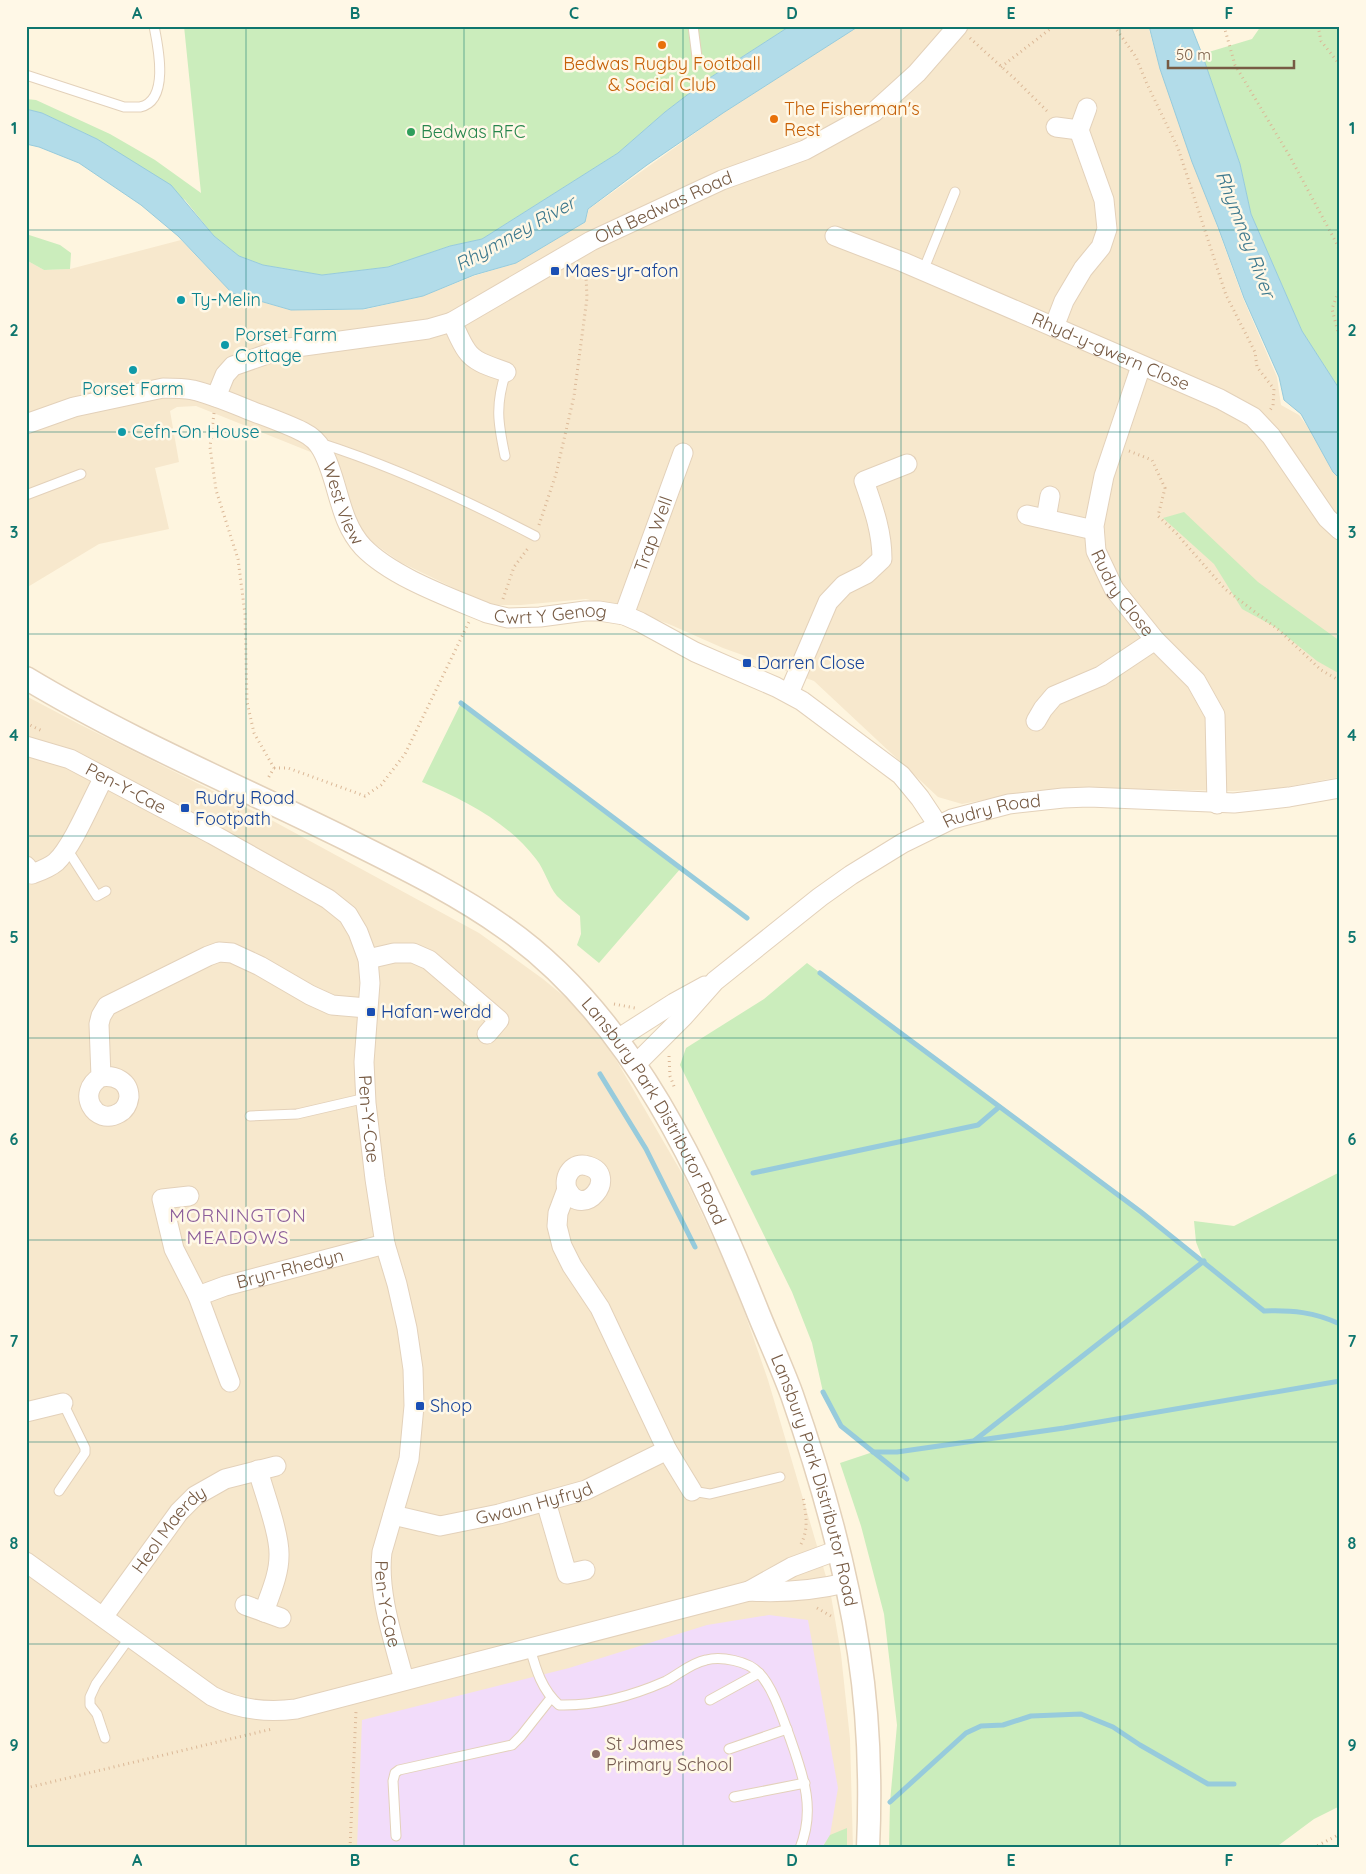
<svg xmlns="http://www.w3.org/2000/svg" width="1366" height="1874" font-family="Quicksand,sans-serif">
<style>
.residential{fill:#f7e8cd}
.education{fill:#f2dcfa}
.green{fill:#cbedbc}
.water{fill:#b2dce9;stroke:#97cbdc}
.lines{fill:none;stroke-linecap:round;stroke-linejoin:round}
.stream{stroke:#97cbdc;stroke-width:5}
.service-casing{stroke:#e3d1ba;stroke-width:11}
.minor-casing{stroke:#e3d1ba;stroke-width:21}
.tertiary-casing{stroke:#e3d1ba;stroke-width:25}
.path{stroke:#dbb897;stroke-width:3;stroke-dasharray:1 4;stroke-linecap:butt}
.service{stroke:#fff;stroke-width:9}
.minor{stroke:#fff;stroke-width:19}
.tertiary{stroke:#fff;stroke-width:22}
.grid{fill:none;stroke:#0f766e;stroke-width:1;stroke-opacity:0.55}
.food-dot{fill:#e8710a;stroke:#fff8e7;stroke-width:2}
.leisure-dot{fill:#2e9e5b;stroke:#fff8e7;stroke-width:2}
.transit-dot{fill:#1a4fb4;stroke:#fff8e7;stroke-width:2}
.culture-dot{fill:#0f9aa8;stroke:#fff8e7;stroke-width:2}
.education-dot{fill:#8d6e63;stroke:#fff8e7;stroke-width:2}
.labels{text-anchor:middle;stroke-width:5;stroke-linejoin:round;paint-order:stroke}
.food-label{font-size:18px;fill:#c56008;stroke:#fff8e7}
.leisure-label{font-size:18px;fill:#27864d;stroke:#fff8e7;text-anchor:start}
.street-label{font-size:18px;fill:#775b44;stroke:#fff8e7}
.transit-label{font-size:18px;fill:#164399;stroke:#fff8e7;text-anchor:start}
.culture-label{font-size:18px;fill:#0d838f;stroke:#fff8e7;text-anchor:start}
.education-label{font-size:18px;fill:#785e54;stroke:#fff8e7;text-anchor:start}
.water-label{font-size:19px;font-style:italic;fill:#3c788d;stroke:#fff8e7}
.neighbourhood-label{font-size:19px;letter-spacing:1px;fill:#8d5f9b;stroke:#fff8e7}
.neatline{fill:none;stroke:#0f766e;stroke-width:2}
.grid-label{font-size:16px;text-anchor:middle;font-weight:bold;fill:#0f766e}
</style>
<rect width="100%" height="100%" fill="#fef5df"/>
<g class="residential">
<path d="M859,26H1148L1160,69L1243,298L1277,377L1281,405L1299,415L1340,471V777L1275,789L1233,791L1143,789L1036,790L962,804L938,797L814,681L723,648L671,625L637,612L586,599L521,605H489L400,562L365,537L359,531L346,497L338,463L196,406L177,407L170,411L179,462L155,468L169,529L99,544L26,588V260L44,270L70,269L181,240L232,293L290,310H363L423,296L474,276L516,263L585,222L589,209L723,113Z"/>
<path d="M26,696L79,724L275,822L479,933L543,979L571,1002L604,1039L687,1182L725,1263L744,1311L768,1380L830,1590L841,1654L850,1739L853,1848H26Z"/>
</g>
<path class="education" d="M769,1615L808,1620L838,1788L830,1835L822,1848H357L362,1720L569,1668L707,1625Z"/>
<g class="green">
<path d="M184,26H790L708,79L665,112L618,153L482,239L450,246L388,267L322,275L263,265L239,256L214,236L185,200L97,139L42,113L26,109V99L36,100L110,134L155,160L201,193Z"/>
<path d="M1261,26H1340V390L1302,331L1251,214L1240,164L1202,54L1252,39Z"/>
<path d="M26,234L60,245L71,253L70,269L44,270L26,260Z"/>
<path d="M1184,512L1258,582L1340,641V674L1317,661L1275,627L1242,609L1214,564L1163,518Z"/>
<path d="M461,703L681,868L599,963L577,945L581,934L580,916C573,910 564,903 557,896C548,885 545,870 536,859C508,822 464,800 422,782Z"/>
<path d="M807,963L1141,1212L1203,1260L1196,1242L1194,1221L1234,1226L1340,1172V1806L1314,1819L1275,1848H889L890,1802L897,1725L884,1614L861,1526L840,1463L873,1452L841,1426L823,1392L812,1343L792,1292L680,1065L686,1048L764,999Z"/>
<path d="M847,1828V1848H822L830,1835Z"/>
</g>
<g class="water">
<path d="M790,26H859L723,113L647,165L588,209L585,222L516,263L474,275L423,296L363,309L291,310L232,293L178,236L141,205L79,163L39,147L26,144V109L42,113L97,139L171,185L214,236L239,256L263,265L322,275L388,267L450,246L482,239L618,153L665,112L708,79Z"/>
<path d="M1149,26H1191L1202,54L1240,164L1251,214L1302,331L1340,390V479L1333,472L1301,414L1284,400L1279,377L1244,298L1218,227L1192,162L1160,69Z"/>
</g>
<g class="lines">
<g class="stream">
<path d="M461,703L747,918"/>
<path d="M820,973L1141,1212L1264,1311C1292,1310 1314,1312 1340,1324"/>
<path d="M600,1074L646,1149L695,1247"/>
<path d="M753,1173L978,1125L999,1107"/>
<path d="M823,1392L841,1426L907,1479"/>
<path d="M975,1440L1204,1261"/>
<path d="M873,1452H897L1064,1428L1340,1381"/>
<path d="M890,1802L966,1733L981,1726L1003,1725L1031,1716L1081,1714L1113,1727L1140,1745L1208,1784H1234"/>
</g>
<g class="service-casing">
<g id="service">
<path d="M693,26L697,57"/>
<path d="M26,75L124,107C129,107 135,107 140,107C170,101 158,46 154,26"/>
<path d="M923,271L955,192"/>
<path d="M320,443C395,467 466,500 535,536"/>
<path d="M505,456C498,423 495,405 506,372"/>
<path d="M26,495L81,474"/>
<path d="M67,849L97,896L106,891"/>
<path d="M250,1116L297,1114L366,1098"/>
<path d="M59,1491L85,1453V1448L63,1403"/>
<path d="M692,1491L710,1494L780,1477"/>
<path d="M530,1648C536,1670 542,1690 559,1705C596,1706 632,1696 666,1681C679,1674 691,1663 706,1660C721,1656 748,1661 759,1673C773,1687 783,1719 790,1738C803,1775 816,1809 800,1848"/>
<path d="M710,1700L759,1673"/>
<path d="M105,1738L97,1714L90,1705V1697L96,1684L130,1637"/>
<path d="M729,1749L787,1729"/>
<path d="M734,1797L805,1783"/>
<path d="M396,1836L393,1781L395,1773L399,1770L512,1745L521,1736L551,1698"/>
</g>
</g>
<g class="minor-casing">
<g id="minor">
<path d="M1079,130L1087,108"/>
<path id="s1" d="M835,236L903,262L1054,327L1220,399L1253,417L1271,436L1327,518L1340,530"/>
<path d="M452,322C457,332 461,343 467,351C475,363 493,367 506,372"/>
<path d="M1054,327L1064,301L1083,269L1101,247L1107,229L1104,200L1079,130L1056,127"/>
<path id="s2" d="M1141,366L1104,476L1094,526L1096,551L1114,589L1155,640L1196,681L1215,715L1217,804"/>
<path id="s3" d="M216,397L225,375L233,366L282,349L428,329L452,322L591,241L722,180L805,150L874,112L917,73L958,26"/>
<path id="s4" d="M26,424L74,407L163,388C173,388 183,388 193,390C214,395 234,404 254,412C270,418 287,424 303,432C311,436 318,442 322,450C339,481 338,520 363,547C392,577 449,597 487,613L508,618L540,617L585,611H599L624,615L640,622L695,652L776,687L802,701L901,775L920,798L938,825"/>
<path d="M1027,515L1094,530"/>
<path d="M1046,519L1050,496"/>
<path id="s5" d="M624,615L683,453"/>
<path d="M789,693L828,602L844,585L866,574L882,559C882,531 873,507 864,481L907,464"/>
<path d="M1036,721L1043,709L1054,696L1101,676L1155,640"/>
<path id="s6" d="M26,746L70,759L212,834L328,899L348,915L358,932L368,959L370,983L364,1062L366,1103L375,1179L385,1244L397,1284L407,1328L413,1369L414,1406L409,1459L382,1552C377,1593 394,1641 404,1680"/>
<path d="M26,866L32,874C40,871 49,868 56,862C73,846 92,799 104,777"/>
<path d="M368,959L394,953H413L429,960L499,1020L487,1034"/>
<path d="M616,1040L674,1003L705,986"/>
<path id="s7" d="M635,1065L684,1016L715,981L820,897L851,875L903,843L952,819L1009,804L1063,798L1089,797L1234,803L1289,797L1340,788"/>
<path d="M101,1077C75,1092 95,1127 119,1113C125,1110 128,1104 129,1097C129,1081 115,1075 101,1077L99,1024L101,1016L107,1006L208,956L219,952L232,953L260,966L310,995L332,1005L367,1008"/>
<path d="M567,1189C563,1176 573,1161 588,1166C620,1175 583,1222 567,1189L558,1213L557,1226L562,1246L572,1266L600,1308L667,1450L692,1491"/>
<path d="M189,1196L162,1199L174,1249L198,1296L230,1382"/>
<path id="s8" d="M198,1296L225,1286L385,1244"/>
<path d="M26,1412L63,1403"/>
<path d="M258,1470C264,1493 280,1534 279,1556C279,1575 270,1594 264,1612"/>
<path d="M546,1502L567,1574L585,1570"/>
<path id="s9" d="M393,1515L440,1526L499,1514L586,1490L667,1450"/>
<path d="M26,1562L212,1696C239,1710 266,1713 296,1709L749,1591C783,1593 812,1591 845,1583"/>
<path d="M749,1591L792,1567L838,1550"/>
<path d="M245,1605L281,1618"/>
<path id="s10" d="M103,1617L179,1512L195,1496L225,1479L276,1466"/>
</g>
</g>
<g class="tertiary-casing">
<g id="tertiary">
<path id="s11" d="M26,678C129,740 241,787 348,840C402,867 456,893 505,928C633,1018 703,1175 759,1315C770,1342 782,1368 792,1395C821,1478 846,1565 859,1653C869,1718 871,1782 868,1848"/>
</g>
</g>
<g class="path">
<path d="M1114,26L1136,57L1147,84L1178,148L1226,295L1255,352L1257,367L1274,389L1273,406L1270,410"/>
<path d="M1224,26L1235,65L1289,155L1338,246L1340,256"/>
<path d="M1318,26L1321,41L1340,65"/>
<path d="M970,38L1016,80L1049,113"/>
<path d="M1001,67L1054,26"/>
<path d="M1340,287L1332,309L1340,340"/>
<path d="M214,413L210,447L216,490L238,559L245,614L247,702L254,733L274,768L267,780"/>
<path d="M1129,451L1152,460L1165,488L1158,516L1176,533L1225,589L1280,631L1321,670L1340,681"/>
<path d="M539,525L556,474L574,396L587,298L586,276L582,266"/>
<path d="M503,599L514,567L529,547"/>
<path d="M26,723L42,731"/>
<path d="M274,768H288L365,796L381,785L405,754L469,622"/>
<path d="M219,818L241,811"/>
<path d="M614,1004L635,1008"/>
<path d="M669,1056L670,1076L675,1089"/>
<path d="M801,1544C809,1528 806,1515 803,1497"/>
<path d="M817,1608L831,1616L832,1619"/>
<path d="M26,1788L272,1729"/>
<path d="M350,1848L356,1711"/>
<path d="M1313,1848L1340,1834"/>
</g>
<use href="#service" class="service"/>
<use href="#minor" class="minor"/>
<use href="#tertiary" class="tertiary"/>
</g>
<path class="grid" d="M246,26V1848M464,26V1848M683,26V1848M901,26V1848M1120,26V1848M26,230H1340M26,432H1340M26,634H1340M26,836H1340M26,1038H1340M26,1240H1340M26,1442H1340M26,1644H1340"/>
<g class="food-dot">
<circle cx="662" cy="45" r="5"/>
<circle cx="774" cy="119" r="5"/>
</g>
<circle class="leisure-dot" cx="411" cy="132" r="5"/>
<g class="transit-dot">
<rect x="550" y="266" width="10" height="10" rx="2.5"/>
<rect x="742" y="658" width="10" height="10" rx="2.5"/>
<rect x="180" y="803" width="10" height="10" rx="2.5"/>
<rect x="366" y="1007" width="10" height="10" rx="2.5"/>
<rect x="415" y="1401" width="10" height="10" rx="2.5"/>
</g>
<g class="culture-dot">
<circle cx="181" cy="300" r="5"/>
<circle cx="225" cy="345" r="5"/>
<circle cx="133" cy="370" r="5"/>
<circle cx="122" cy="432" r="5"/>
</g>
<circle class="education-dot" cx="596" cy="1754" r="5"/>
<g class="labels">
<g class="food-label">
<text x="662" y="70">Bedwas Rugby Football<tspan x="662" dy="21">&amp; Social Club</tspan></text>
<text x="784" y="115" text-anchor="start">The Fisherman's<tspan x="784" dy="21">Rest</tspan></text>
</g>
<g class="leisure-label">
<text x="421" y="138">Bedwas RFC</text>
</g>
<g class="street-label">
<text dy="6" stroke="none"><textPath href="#s3" startOffset="501">Old Bedwas Road</textPath></text>
<text dy="6" stroke="none"><textPath href="#s1" startOffset="299">Rhyd-y-gwern Close</textPath></text>
<text dy="6" stroke="none"><textPath href="#s4" startOffset="374">West View</textPath></text>
<text dy="6" stroke="none"><textPath href="#s5" startOffset="86">Trap Well</textPath></text>
<text dy="6" stroke="none"><textPath href="#s2" startOffset="242">Rudry Close</textPath></text>
<text dy="6" stroke="none"><textPath href="#s4" startOffset="628">Cwrt Y Genog</textPath></text>
<text dy="6" stroke="none"><textPath href="#s6" startOffset="109">Pen-Y-Cae</textPath></text>
<text dy="6" stroke="none"><textPath href="#s7" startOffset="445">Rudry Road</textPath></text>
<text dy="6" stroke="none"><textPath href="#s11" startOffset="780">Lansbury Park Distributor Road</textPath></text>
<text dy="6" stroke="none"><textPath href="#s6" startOffset="574">Pen-Y-Cae</textPath></text>
<text dy="6" stroke="none"><textPath href="#s8" startOffset="96">Bryn-Rhedyn</textPath></text>
<text dy="6" stroke="none"><textPath href="#s11" startOffset="1185">Lansbury Park Distributor Road</textPath></text>
<text dy="6" stroke="none"><textPath href="#s9" startOffset="145">Gwaun Hyfryd</textPath></text>
<text dy="6" stroke="none"><textPath href="#s10" startOffset="110">Heol Maerdy</textPath></text>
<text dy="6" stroke="none"><textPath href="#s6" startOffset="1068">Pen-Y-Cae</textPath></text>
</g>
<g class="transit-label">
<text x="565" y="277">Maes-yr-afon</text>
<text x="757" y="669">Darren Close</text>
<text x="195" y="804">Rudry Road<tspan x="195" dy="21">Footpath</tspan></text>
<text x="381" y="1018">Hafan-werdd</text>
<text x="430" y="1412">Shop</text>
</g>
<g class="culture-label">
<text x="191" y="306">Ty-Melin</text>
<text x="235" y="341">Porset Farm<tspan x="235" dy="21">Cottage</tspan></text>
<text x="133" y="395" text-anchor="middle">Porset Farm</text>
<text x="132" y="438">Cefn-On House</text>
</g>
<g class="education-label">
<text x="606" y="1750">St James<tspan x="606" dy="21">Primary School</tspan></text>
</g>
<g class="water-label">
<text transform="translate(515 233) rotate(-29)" y="7">Rhymney River</text>
<text transform="translate(1246 234) rotate(69)" y="7">Rhymney River</text>
</g>
<g class="neighbourhood-label">
<text x="238" y="1222">MORNINGTON<tspan x="238" dy="22">MEADOWS</tspan></text>
</g>
</g>
<rect width="1366" height="1874" fill="none" stroke="#fff8e7" stroke-width="55"/>
<path d="M1168 60v8h126v-8" fill="none" stroke="#775b44" stroke-width="2.5"/>
<text x="1176" y="60" font-size="15" fill="#775b44" stroke="#fff8e7" stroke-width="4" paint-order="stroke">50 m</text>
<rect x="28" y="28" width="1310" height="1818" class="neatline"/>
<g class="grid-label">
<text x="137" y="19">A</text>
<text x="355" y="19">B</text>
<text x="574" y="19">C</text>
<text x="792" y="19">D</text>
<text x="1011" y="19">E</text>
<text x="1229" y="19">F</text>
<text x="14" y="134">1</text>
<text x="1352" y="134">1</text>
<text x="14" y="336">2</text>
<text x="1352" y="336">2</text>
<text x="14" y="538">3</text>
<text x="1352" y="538">3</text>
<text x="14" y="741">4</text>
<text x="1352" y="741">4</text>
<text x="14" y="943">5</text>
<text x="1352" y="943">5</text>
<text x="14" y="1145">6</text>
<text x="1352" y="1145">6</text>
<text x="14" y="1347">7</text>
<text x="1352" y="1347">7</text>
<text x="14" y="1549">8</text>
<text x="1352" y="1549">8</text>
<text x="14" y="1751">9</text>
<text x="1352" y="1751">9</text>
<text x="137" y="1866">A</text>
<text x="355" y="1866">B</text>
<text x="574" y="1866">C</text>
<text x="792" y="1866">D</text>
<text x="1011" y="1866">E</text>
<text x="1229" y="1866">F</text>
</g>
</svg>
